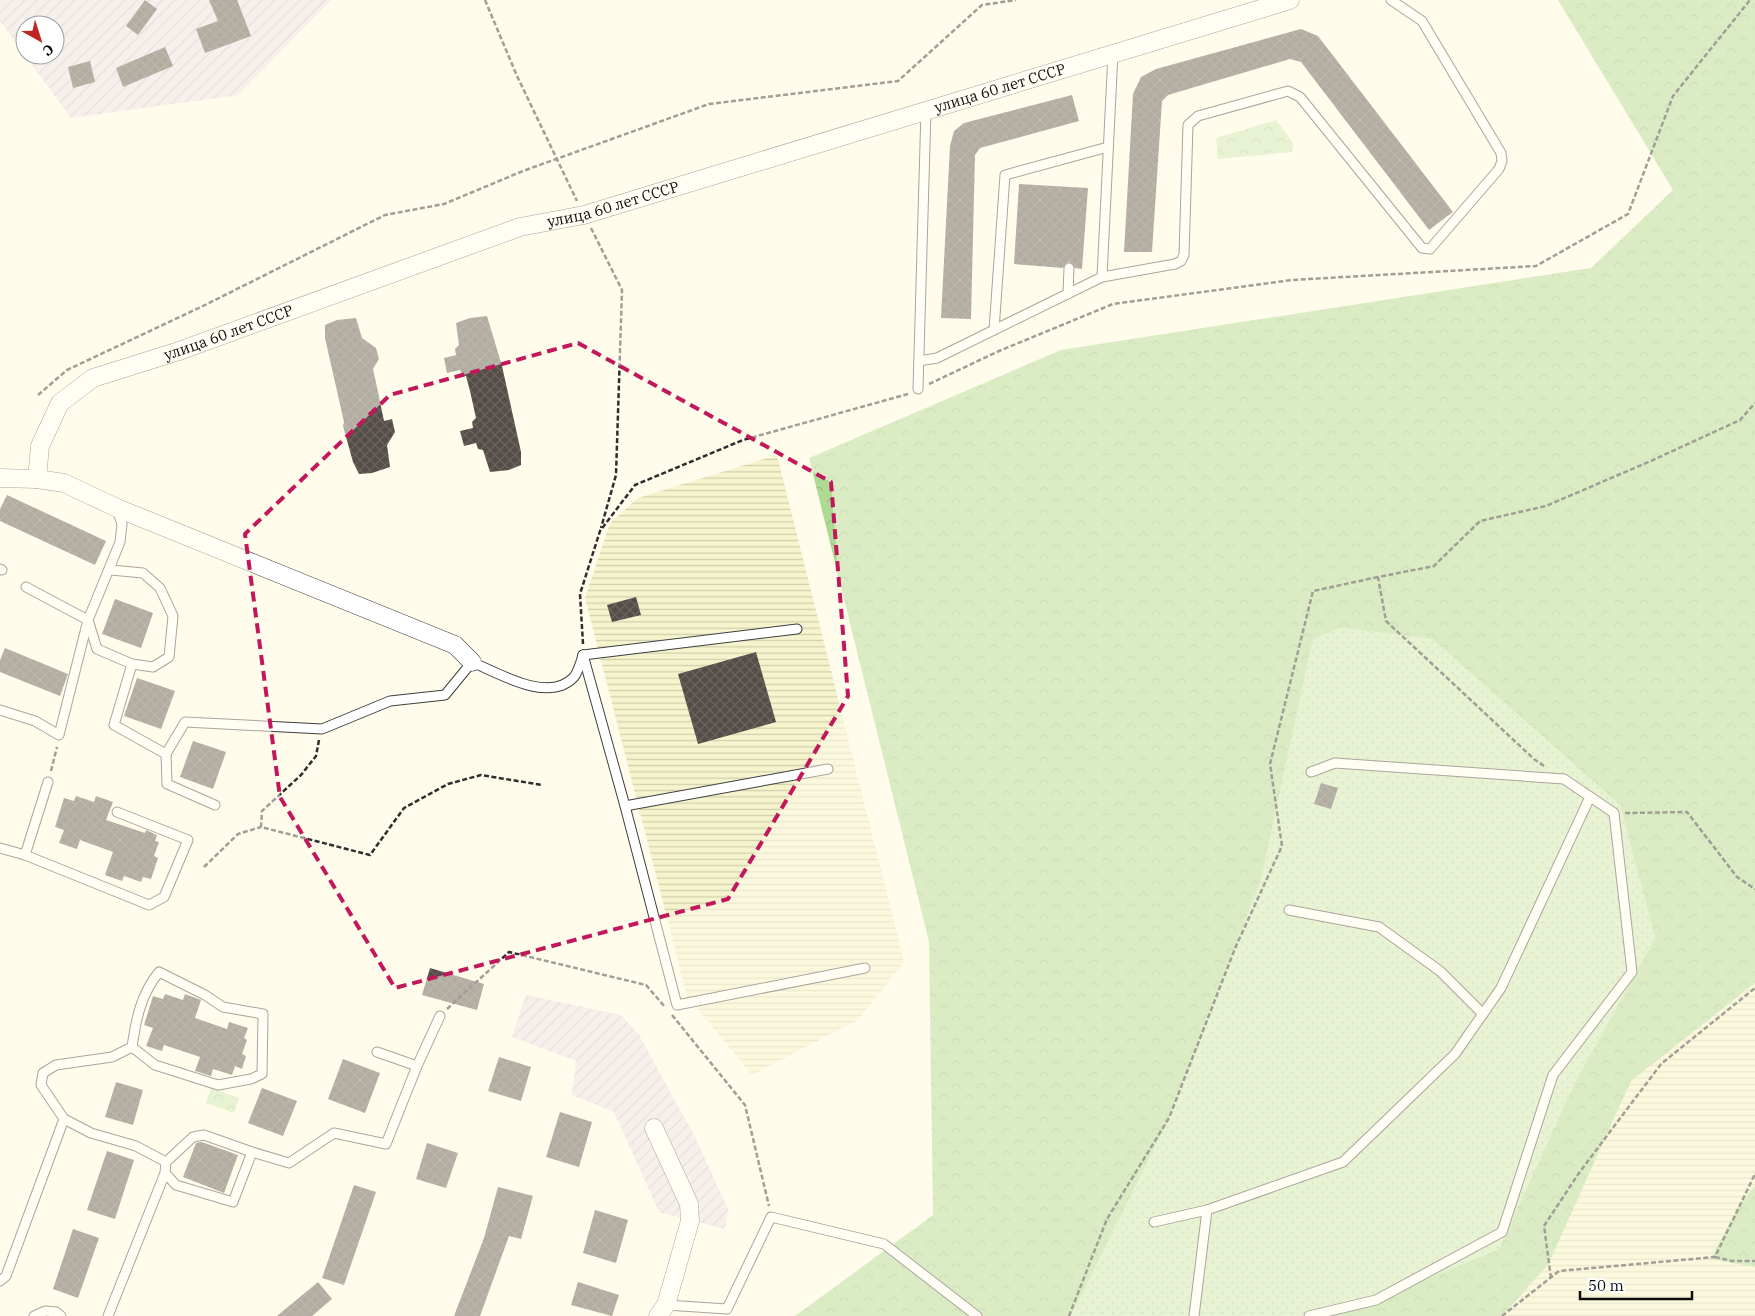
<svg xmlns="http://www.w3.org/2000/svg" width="1755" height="1316" font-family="'IBM Plex Serif',serif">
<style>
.industrial{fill:url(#industrial-furrows);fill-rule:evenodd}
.farmland{fill:url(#farmland-rules)}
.grass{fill:url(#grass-dots)}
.forest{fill:url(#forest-crowns)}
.park{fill:url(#park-crowns)}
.building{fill:url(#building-cross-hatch)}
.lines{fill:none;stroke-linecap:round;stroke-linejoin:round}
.lane-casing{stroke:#3f3f3f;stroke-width:11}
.street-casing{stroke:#3f3f3f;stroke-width:19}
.path{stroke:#2e2e2e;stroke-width:2.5;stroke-dasharray:5 2.5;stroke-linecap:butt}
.lane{stroke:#fff;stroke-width:9}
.street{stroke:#fff;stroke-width:18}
.marked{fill:none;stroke:#c2185b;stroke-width:4;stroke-dasharray:10 6;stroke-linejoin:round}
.labels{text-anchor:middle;stroke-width:5;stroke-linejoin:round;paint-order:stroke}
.street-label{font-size:15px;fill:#0c0c0c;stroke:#fff}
</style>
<defs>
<pattern id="industrial-furrows" width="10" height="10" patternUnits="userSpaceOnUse" patternTransform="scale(1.25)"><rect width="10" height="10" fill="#ebe0eb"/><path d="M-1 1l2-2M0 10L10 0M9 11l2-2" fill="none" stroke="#c8bfc8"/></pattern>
<pattern id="farmland-rules" width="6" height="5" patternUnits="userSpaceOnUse" patternTransform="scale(1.25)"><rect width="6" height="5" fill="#f5f4cc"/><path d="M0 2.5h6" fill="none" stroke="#d1d0ae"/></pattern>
<pattern id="grass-dots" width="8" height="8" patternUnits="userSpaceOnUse" patternTransform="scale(1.25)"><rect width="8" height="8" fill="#cde9b5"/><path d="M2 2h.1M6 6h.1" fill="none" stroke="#afc79a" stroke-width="1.8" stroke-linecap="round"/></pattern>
<pattern id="forest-crowns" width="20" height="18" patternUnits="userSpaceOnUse" patternTransform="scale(1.25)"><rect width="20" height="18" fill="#afda94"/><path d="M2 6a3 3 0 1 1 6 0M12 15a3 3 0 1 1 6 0" fill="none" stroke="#95ba7e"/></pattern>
<pattern id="park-crowns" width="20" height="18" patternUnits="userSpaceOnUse" patternTransform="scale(1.25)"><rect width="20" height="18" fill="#cde9b5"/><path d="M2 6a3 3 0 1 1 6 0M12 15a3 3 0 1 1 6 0" fill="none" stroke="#afc79a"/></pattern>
<pattern id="building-cross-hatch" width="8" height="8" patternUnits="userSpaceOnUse" patternTransform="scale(1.25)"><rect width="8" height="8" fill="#554e48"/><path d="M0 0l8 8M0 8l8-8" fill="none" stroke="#68635e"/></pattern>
</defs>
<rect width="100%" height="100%" fill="#fffceb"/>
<g class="industrial">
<path d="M0,0H331L238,95L71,118L0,21ZM25,25H55V55H25Z"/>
<path d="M526,995L621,1015L639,1035L695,1137L728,1209L725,1229L659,1212L614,1112L572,1095L576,1061L512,1037Z"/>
</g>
<g class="farmland">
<path d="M777,455L904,962L858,1020L752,1075L687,996L585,598L610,523L638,498Z"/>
<path d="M1755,983V1186L1741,1202L1710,1258L1755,1267V1316H1502L1548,1265L1631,1081Z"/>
</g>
<path class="grass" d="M1341,628L1432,639L1620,805L1655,938L1574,1084L1499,1249L1336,1316H1071L1165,1127L1261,880L1313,639Z"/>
<g class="forest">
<path d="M1558,0H1755V983L1631,1081L1548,1265L1502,1316H1336L1499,1249L1574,1084L1655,938L1620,805L1432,639L1341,628L1313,639L1261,880L1165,1127L1071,1316H795L933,1215L929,942L809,458L1061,350L1591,268L1673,190Z"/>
<path d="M1755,1186V1267L1710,1259L1741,1202Z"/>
</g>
<g class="park">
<path d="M1276,120L1293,143L1292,152L1218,159L1216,138Z"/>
<path d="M211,1088L239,1098L234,1113L206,1103Z"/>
</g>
<g class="building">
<path d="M145,0L157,9L138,35L126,26Z"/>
<path d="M209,0H237L251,36L205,53L196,29L218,21Z"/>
<path d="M1301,29L1318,36L1453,212L1429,230L1301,62L1290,59L1168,95L1162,101L1152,252H1124L1133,94L1141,77L1156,69Z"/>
<path d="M165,47L173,66L123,87L116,68Z"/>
<path d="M90,61L95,82L73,88L68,67Z"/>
<path d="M1072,95L1079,121L980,148L975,155L971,319L941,318L950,146L954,131L964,123Z"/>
<path d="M1019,184L1088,188L1082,269L1075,268L1070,262L1066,263L1063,268L1014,264Z"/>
<path d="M487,316L502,366L521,452V465L509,470L490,472L483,450L478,449L476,443L464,446L460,431L473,428L472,422L476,418L470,391L466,376H462L460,370L447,373L444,358L456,355L455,349L459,345L456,323L470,318Z"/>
<path d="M356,318L362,338L376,348L379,359L373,369L378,392L384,421L392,419L395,432L387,445L390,467L372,473L359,474L353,462L343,426L344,422L325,338V325L337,320Z"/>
<path d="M7,495L106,541L95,565L0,521V509Z"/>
<path d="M636,597L641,615L612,622L607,605Z"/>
<path d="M115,599L153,613L141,648L102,634Z"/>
<path d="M5,648L68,674L60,696L0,672V660Z"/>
<path d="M756,652L776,722L698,744L678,674Z"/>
<path d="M137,678L175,691L161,729L124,716Z"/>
<path d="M193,741L226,752L213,789L180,777Z"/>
<path d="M1321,783L1338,788L1331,809L1314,804Z"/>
<path d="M76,796L94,802L96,796L113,802L106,820L145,833L146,830L157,835L155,841L159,842L154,856L158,858L151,879L143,877L141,882L124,876L122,881L105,875L113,852L80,840L77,849L59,843L64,830L55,827L64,798L74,801Z"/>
<path d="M430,968L484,984L477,1010L422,995Z"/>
<path d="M165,994L183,1000L185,994L201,1000L195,1018L227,1029L229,1022L248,1028L244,1038L247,1040L242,1054L246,1056L242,1069L235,1066L232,1075L213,1069L211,1076L195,1071L200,1057L164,1045L162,1051L146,1046L153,1028L144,1025L153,996L163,999Z"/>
<path d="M499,1057L531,1067L521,1101L488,1091Z"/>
<path d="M343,1059L380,1073L365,1113L328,1099Z"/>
<path d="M116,1082L143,1090L133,1125L105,1117Z"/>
<path d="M262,1088L297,1101L283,1136L248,1123Z"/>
<path d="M560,1112L592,1122L579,1167L546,1157Z"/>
<path d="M202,1142L238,1155L224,1193L183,1177L196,1143Z"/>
<path d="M427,1143L458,1153L446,1188L416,1179Z"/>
<path d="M107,1151L134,1160L115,1219L87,1210Z"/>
<path d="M354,1185L376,1192L344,1285L322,1278Z"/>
<path d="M498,1187L533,1196L521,1239L509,1236L480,1316H454L484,1238Z"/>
<path d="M595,1210L628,1220L616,1263L583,1253Z"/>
<path d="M73,1229L99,1238L78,1298L53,1289Z"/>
<path d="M318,1282L332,1299L312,1316H277Z"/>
<path d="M578,1282L619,1295L612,1316L571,1305Z"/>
</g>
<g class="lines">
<g class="lane-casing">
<g id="lane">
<path d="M1102,277L1175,264L1181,261L1184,255L1188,125L1198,116L1288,91L1300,97L1422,248L1430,249L1499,169L1502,161L1501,153L1422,21L1391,0"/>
<path d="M1068,294L1069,268"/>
<path d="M994,330L1005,175L1108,147"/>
<path d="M919,361L937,358L1102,277L1113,53"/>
<path d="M918,389L926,110"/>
<path d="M117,509L122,524L120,542L88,620L97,649L132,664L114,725L166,754L167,784L215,805"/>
<path d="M0,569L2,570"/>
<path d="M111,570L143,573L160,588L173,616L169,657L153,667L132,664"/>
<path d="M583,655L625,806L677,1005L865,968"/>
<path d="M583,655L797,629"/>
<path d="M0,710L35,721L59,735L88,620L26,587"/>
<path d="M166,754L185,722L322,729L390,701L445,695L472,662C498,673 549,704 574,677C578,672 581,662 583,655"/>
<path d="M625,806L828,769"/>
<path d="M0,848L25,855L48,782"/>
<path d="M25,855L149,905L164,897L188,840L117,812"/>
<path d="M1289,910L1379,927L1440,971L1483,1014"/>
<path d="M159,972L205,995L223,1007L263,1014L262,1074L251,1079L218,1085L155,1065L132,1047C136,1019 141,994 159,972Z"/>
<path d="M377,1052L417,1066L440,1016"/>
<path d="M252,1152L289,1163L334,1133L386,1144L417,1066"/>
<path d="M165,1173L176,1185L233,1202L252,1152L204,1135L193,1137L166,1162"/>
<path d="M1154,1222L1207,1210"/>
<path d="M0,1281L6,1276L64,1119"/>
<path d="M666,1305L727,1309L771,1217L884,1244L977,1316"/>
<path d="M34,1316L45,1311L56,1312L61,1316"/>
<path d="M108,1316L165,1173L166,1162L136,1146L91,1133L64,1119L41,1085L43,1073L56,1065L112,1057L132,1047"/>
<path d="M1194,1316L1207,1210L1343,1162L1455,1054L1501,988L1590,797"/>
<path d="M1309,1316L1376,1300L1502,1232L1553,1075L1632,972L1614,813L1564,779L1335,763L1311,772"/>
</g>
</g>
<g class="street-casing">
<g id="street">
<path id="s1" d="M0,478L37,479L40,446L60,403L93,378L179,351L520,227L584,215L1290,0"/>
<path d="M37,479L64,483L117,508L455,645L472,662"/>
<path d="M654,1128L689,1204L690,1221L666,1305L658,1316"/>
</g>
</g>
<g class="path">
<path d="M485,0L517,76L577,201"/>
<path d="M591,228L622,290L616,475L601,528"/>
<path d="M929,384L999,351L1113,304L1292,280L1536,266L1628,214L1673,96L1750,0"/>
<path d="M38,395L67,370L203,306L385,215L444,204L523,171L709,104L898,81L982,5L1016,0"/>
<path d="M583,644L580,594L600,531L635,485L743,440L908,394"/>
<path d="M319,740L316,756L301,775L262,811L261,827L370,855L404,808L448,784L481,775L542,785"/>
<path d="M1544,766L1534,759L1386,621L1378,577L1434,566L1480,521L1546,506L1653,460L1740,420L1755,403"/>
<path d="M51,771L57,747"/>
<path d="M1625,813L1687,812L1737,877L1755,889"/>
<path d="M204,867L238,834L261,827"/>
<path d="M447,1009L509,952L646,985L665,1007"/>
<path d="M672,1015L745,1105L769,1206"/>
<path d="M1715,1257L1732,1261H1755"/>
<path d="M1551,1278L1544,1226L1579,1173L1661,1064L1755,988"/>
<path d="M1069,1316L1107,1219L1169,1118L1236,946L1282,846L1270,764L1313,591L1378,577"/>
<path d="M1502,1316L1559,1271L1715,1257L1755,1174"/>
</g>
<use href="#lane" class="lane"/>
<use href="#street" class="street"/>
</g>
<path d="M0 0H1755V1316H0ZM578,343L831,482L848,696L728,899L395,988L280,797L245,534L390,395Z" fill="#fffceb" fill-opacity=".55" fill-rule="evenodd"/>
<path class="marked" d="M578,343L831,482L848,696L728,899L395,988L280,797L245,534L390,395Z"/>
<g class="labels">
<g class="street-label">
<text dy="5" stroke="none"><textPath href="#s1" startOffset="1112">улица 60 лет СССР</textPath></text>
<text dy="5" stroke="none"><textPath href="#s1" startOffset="708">улица 60 лет СССР</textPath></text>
<text dy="5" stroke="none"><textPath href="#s1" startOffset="302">улица 60 лет СССР</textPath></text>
</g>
</g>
<g transform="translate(40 40) rotate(141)"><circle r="24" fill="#ffffff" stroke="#9e9e9e"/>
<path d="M0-4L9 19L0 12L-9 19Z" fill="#bd2623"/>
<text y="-8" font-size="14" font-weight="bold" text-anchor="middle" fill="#0c0c0c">С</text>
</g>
<path d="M1580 1291v8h112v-8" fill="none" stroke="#0c0c0c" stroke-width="2.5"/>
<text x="1588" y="1291" font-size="15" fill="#0c0c0c" stroke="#ffffff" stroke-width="4" paint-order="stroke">50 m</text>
</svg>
